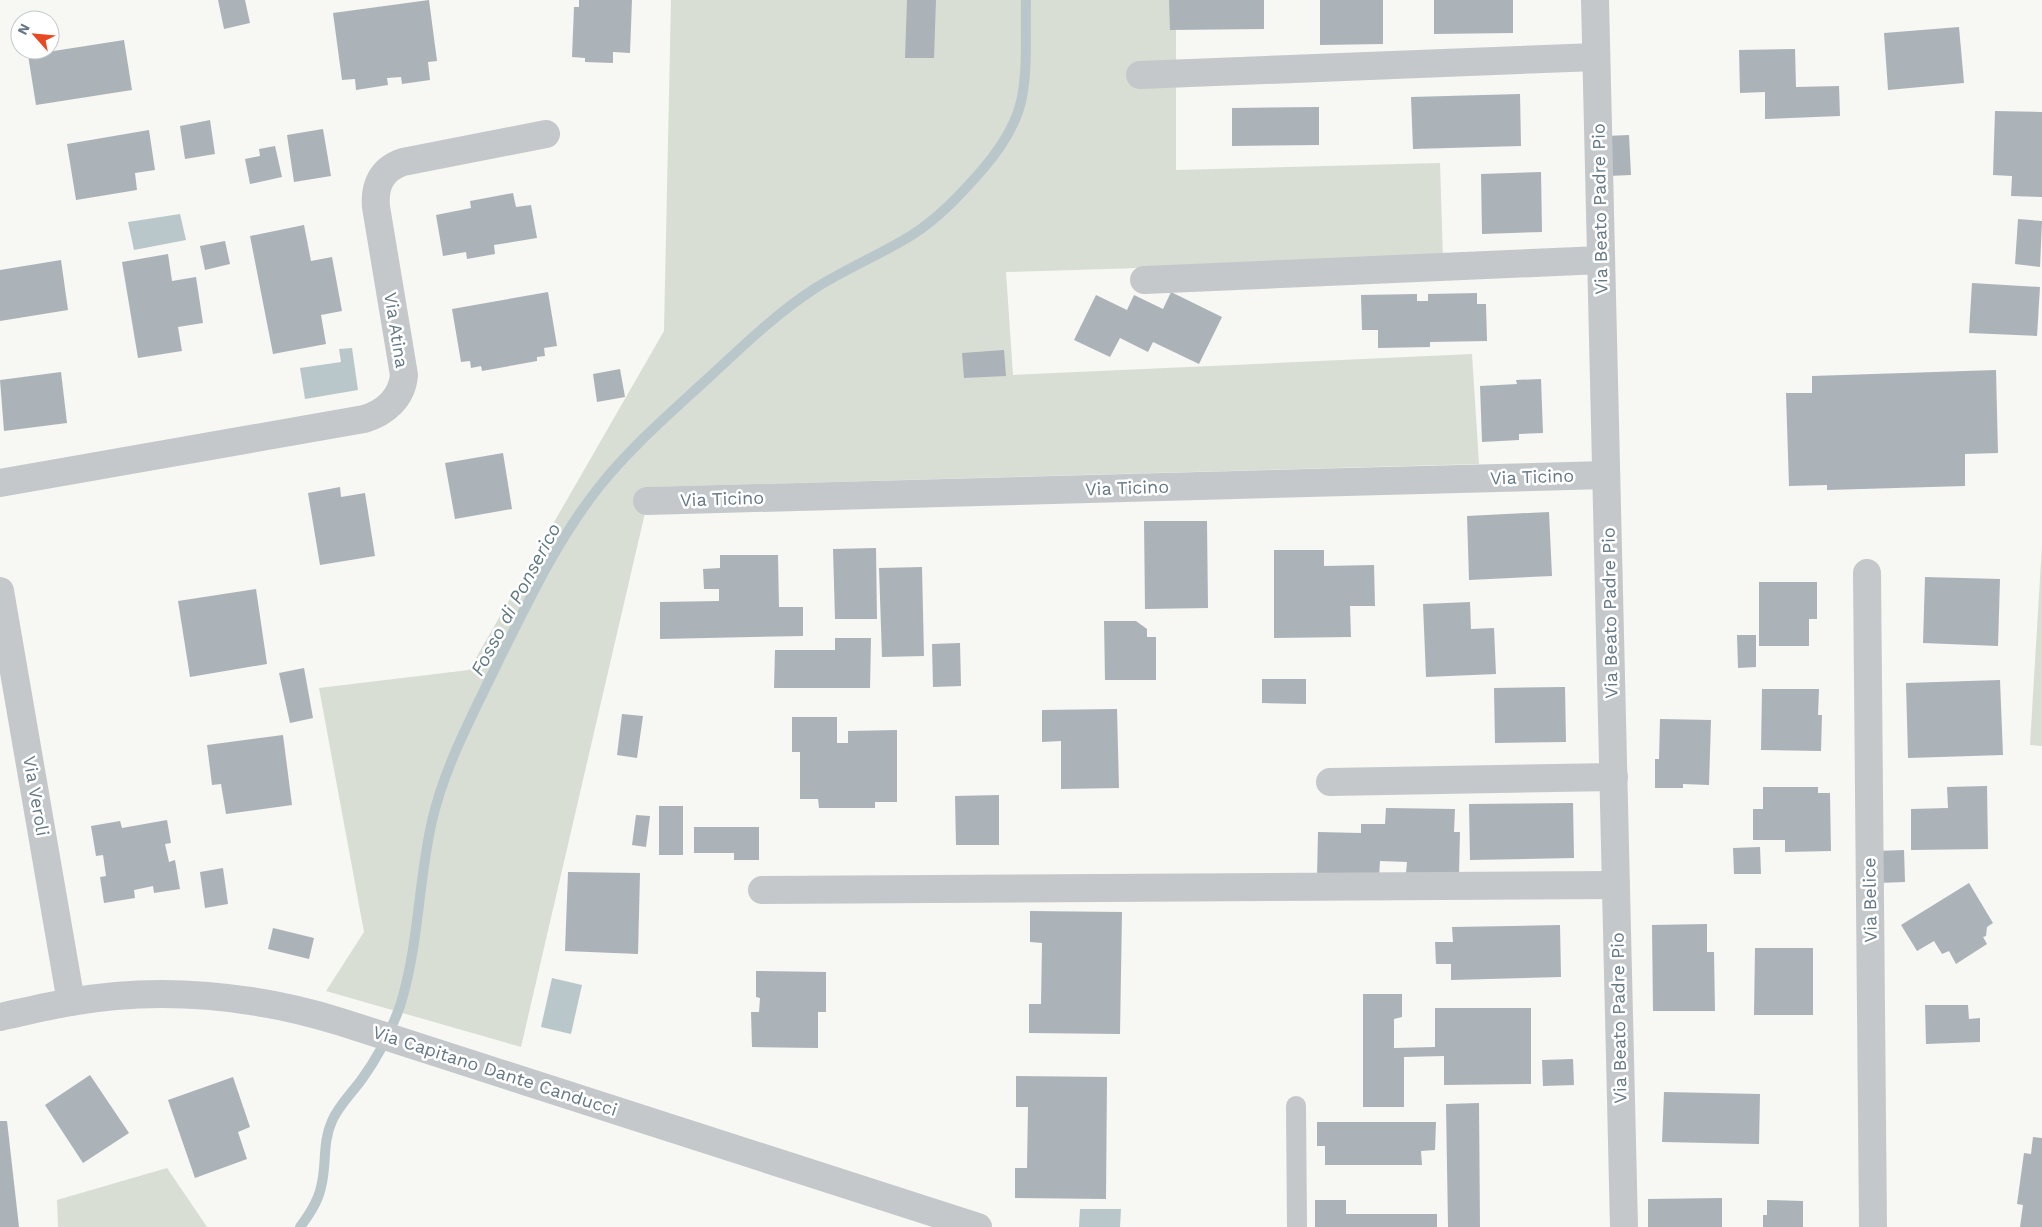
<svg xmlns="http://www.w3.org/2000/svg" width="2042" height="1227" font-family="'Work Sans',sans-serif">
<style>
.green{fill:#d8ded4}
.water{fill:#bac7ca}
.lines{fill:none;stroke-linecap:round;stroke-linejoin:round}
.stream{stroke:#bac7ca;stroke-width:10}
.building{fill:#abb3b9}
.lane{stroke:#c4c8cb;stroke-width:20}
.street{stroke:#c4c8cb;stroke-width:28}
.labels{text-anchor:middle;stroke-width:5;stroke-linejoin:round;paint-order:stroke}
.street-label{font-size:18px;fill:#657885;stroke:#fff}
.water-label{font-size:19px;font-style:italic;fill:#617a82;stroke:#fff}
</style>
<rect width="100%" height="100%" fill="#f7f7f3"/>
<g class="green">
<path d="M671,0H1176V170L1440,163L1443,259L1006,272L1013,375L1472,354L1479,464L651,487L521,1047L326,991L364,932L319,688L469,670L664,331Z"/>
<path d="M2042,545V746L2030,745Z"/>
<path d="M167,1168L207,1227H58L57,1200Z"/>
</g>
<g class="water">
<path d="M180,214L186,240L134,250L128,222Z"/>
<path d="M352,348L358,390L305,399L300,368L341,362L339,349Z"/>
<path d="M552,978L582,985L571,1034L541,1027Z"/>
<path d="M1080,1209H1121L1120,1227H1079Z"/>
</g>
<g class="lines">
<path class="stream" d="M300,1227C309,1215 318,1202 321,1187C327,1165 322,1143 332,1121C339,1105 352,1093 362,1079C378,1057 391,1031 400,1006C419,946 418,882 432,821C445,765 473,714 498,662C528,602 557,540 599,487C630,448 668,415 705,381C740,349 774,315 814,289C845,269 880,255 912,235C940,217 961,194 983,169C1001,148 1017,124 1022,97C1028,66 1025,32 1026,0"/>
</g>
<g class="building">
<path d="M218,0H245L250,23L224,29Z"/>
<path d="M429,0L437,61L428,62L430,80L402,84L401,77L387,78L388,85L356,90L355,79L342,80L333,13Z"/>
<path d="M579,0H632L630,53L613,52V63L585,62V58L572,57L574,7H579Z"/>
<path d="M907,0H936L934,58H905Z"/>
<path d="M1169,0H1264V29L1170,30Z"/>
<path d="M1320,0H1383V44L1320,45Z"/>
<path d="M1434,0H1513V33L1434,34Z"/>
<path d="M1959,27L1964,83L1888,90L1884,33Z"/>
<path d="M124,40L132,90L36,105L28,55Z"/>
<path d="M1795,49L1796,87L1839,86L1840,116L1765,119V92L1740,93L1739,50Z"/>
<path d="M1520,94L1521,146L1413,149L1411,97Z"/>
<path d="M1319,107V145L1232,146V108Z"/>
<path d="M1995,111L2042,112V197L2011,196L2012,176L1993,175Z"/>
<path d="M210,120L215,154L185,159L180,126Z"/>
<path d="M323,129L331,176L294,182L287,135Z"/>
<path d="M149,130L155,170L135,173L137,190L76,200L67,144Z"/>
<path d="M1629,135L1631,175L1608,176L1606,136Z"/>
<path d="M275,146L282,177L250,184L245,159L260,156L259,149Z"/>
<path d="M1541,172L1542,232L1482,234L1481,174Z"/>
<path d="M513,193L516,207L531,205L537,238L494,245L495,254L467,259L466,252L443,256L436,215L471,208L470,201Z"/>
<path d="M2018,219L2042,221L2040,267L2015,264Z"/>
<path d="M304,225L311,261L332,257L342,311L321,315L326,344L273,354L250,236Z"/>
<path d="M225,241L230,264L205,270L200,246Z"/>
<path d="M168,254L172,281L196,277L203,323L178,327L182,351L138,358L122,262Z"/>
<path d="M61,260L68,310L0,321V270Z"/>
<path d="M1972,283L2040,287L2037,336L1969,333Z"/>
<path d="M548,292L557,346L544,348L545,356L537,357V361L482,371L481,366L471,368L470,361L461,362L452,309Z"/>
<path d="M1171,292L1222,317L1199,364L1153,342L1148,352L1120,338L1110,357L1074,340L1096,295L1127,310L1134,295L1163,309Z"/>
<path d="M1477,293V304H1486L1487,341L1430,342V347L1378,348V330H1362L1361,295L1417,294V301H1428V294Z"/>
<path d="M1004,350L1006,376L964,378L962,353Z"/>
<path d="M620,369L625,397L597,402L593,374Z"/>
<path d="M1996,370L1998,453L1965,454V486L1827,490V485L1789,486L1786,393H1812V376Z"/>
<path d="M61,372L67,423L4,431L0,380Z"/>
<path d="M1541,379L1543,433L1519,434V440L1482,442L1480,386L1517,384L1516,380Z"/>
<path d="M503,453L512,509L455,519L445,463Z"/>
<path d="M340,487L341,497L365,493L375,556L320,565L308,493Z"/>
<path d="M1549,512L1552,576L1469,580L1467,516Z"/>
<path d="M1144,521H1207L1208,608L1145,609Z"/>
<path d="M876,548L877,619H835L833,549Z"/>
<path d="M1274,550H1324V566L1374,565L1375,606H1350L1351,637L1274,638Z"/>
<path d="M720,555H778L779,607H803V636L660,639V602L719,601V589H704L703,569L720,568Z"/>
<path d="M922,567L924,656L882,657L879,568Z"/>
<path d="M1925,577L2000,579L1998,646L1923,643Z"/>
<path d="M1759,582H1817V619H1809V646H1759Z"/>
<path d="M256,589L267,664L190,677L178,601Z"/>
<path d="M1470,602L1471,629L1494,628L1496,674L1426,677L1423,604Z"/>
<path d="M1104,621H1136L1147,629V637H1156V680H1105Z"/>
<path d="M1737,635H1756V667L1738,668Z"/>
<path d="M835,638H871L870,688H774L775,650H835Z"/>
<path d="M960,643L961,686L933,687L932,644Z"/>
<path d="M304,668L313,718L290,723L279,673Z"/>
<path d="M1262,679H1306V704L1262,703Z"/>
<path d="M2000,680L2003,755L1908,758L1906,683Z"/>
<path d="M1565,687L1566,742L1495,743L1494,688Z"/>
<path d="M1762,689H1819L1818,715H1822L1821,751L1761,750Z"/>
<path d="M1117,709L1119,788L1061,789V741L1042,742V710Z"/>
<path d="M622,714L643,716L637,758L617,755Z"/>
<path d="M792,717H837V743H848V731L897,730V802H875V808H819L818,799H800V752H792Z"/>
<path d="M1660,719L1711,720L1709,785L1683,784V788H1655V759H1659Z"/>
<path d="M283,735L292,805L226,814L221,784L212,785L207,745Z"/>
<path d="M1987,786L1988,849L1911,850V809L1948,808L1947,787Z"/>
<path d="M1763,787H1818V793H1830L1831,851L1785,852V840H1753V809H1763Z"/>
<path d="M999,795V845H956L955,796Z"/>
<path d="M1573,803L1574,858L1470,860L1469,804Z"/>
<rect x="659" y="806" width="24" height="49"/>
<path d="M1386,808L1455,809L1454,832H1460L1459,874L1406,873L1407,862L1380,861L1379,878L1317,877L1318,832L1361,833V824H1385Z"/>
<path d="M636,815L650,816L646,847L632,845Z"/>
<path d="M167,820L171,843L165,844L169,862L175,860L180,889L154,893L153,886L134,890L135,898L104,903L100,877L106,876L103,855L96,856L91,826L120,821L122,828Z"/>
<path d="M694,827H759V860H734V853H694Z"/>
<path d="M1760,847L1761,874H1734L1733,848Z"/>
<path d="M1904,850L1905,882L1878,883L1877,851Z"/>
<path d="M223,868L228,904L205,908L200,872Z"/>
<path d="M568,872L640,873L638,954L565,951Z"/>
<path d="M1969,883L1993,923L1987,927L1986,936L1983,937L1987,944L1956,964L1949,951L1942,954L1934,941L1917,951L1901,925Z"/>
<path d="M1030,911L1122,912L1120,1034L1029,1033V1004H1041L1042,943L1030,942Z"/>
<path d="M1707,924V952H1714L1715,1011H1653L1652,925Z"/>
<path d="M1560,925L1561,977L1451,980V964H1436L1435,942H1453L1452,927Z"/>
<path d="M273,928L314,938L309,959L268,949Z"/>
<path d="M1755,948H1813V1015H1754Z"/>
<path d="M756,971L826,972V1012H818V1048L752,1047L751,1012H759L760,998L756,997Z"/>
<path d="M1363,994H1402V1017L1394,1019V1048L1435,1047V1008H1531V1084L1444,1085V1056L1404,1057V1107H1363Z"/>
<path d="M1925,1005H1968L1969,1019L1980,1018V1042L1926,1044Z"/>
<path d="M1573,1059L1574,1085L1543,1086L1542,1060Z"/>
<path d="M90,1075L129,1133L83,1163L45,1105Z"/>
<path d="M1016,1076L1107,1077L1106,1199L1015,1198V1168H1027L1028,1107H1016Z"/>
<path d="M233,1077L250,1127L238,1132L247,1159L195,1178L168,1100Z"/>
<path d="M1664,1092L1760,1094L1759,1144L1662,1142Z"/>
<path d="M1479,1103L1480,1227H1448L1446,1104Z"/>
<path d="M0,1121H7L19,1227H0Z"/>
<path d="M1317,1122H1436L1435,1150L1421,1151L1422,1165H1325V1146H1317Z"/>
<path d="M2033,1137L2042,1138V1227H2020L2023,1205L2017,1204L2024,1153L2031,1154Z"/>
<path d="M1722,1198V1227H1648V1199Z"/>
<path d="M1315,1200H1346V1214H1437V1227H1315Z"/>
<path d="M1767,1200L1803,1201V1227H1763V1215H1767Z"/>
</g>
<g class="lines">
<path class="lane" d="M1296,1106L1297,1227"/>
<g class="street">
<path d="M1595,0L1624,1227"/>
<path d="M1140,75L1596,57"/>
<path d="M1144,280L1601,260"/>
<path d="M0,483L364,419C385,413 402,398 404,375L376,207C374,185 382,169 403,162L546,134"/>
<path d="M647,501L1606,475"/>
<path d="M1867,573L1873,1227"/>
<path d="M0,591L71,1002"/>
<path d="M1330,782L1614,777"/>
<path d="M762,890L1616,885"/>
<path d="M0,1017C23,1012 47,1006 71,1002C160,986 255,995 341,1022L978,1227"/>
</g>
</g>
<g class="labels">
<g class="street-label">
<text transform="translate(1600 209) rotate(-91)" y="6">Via Beato Padre Pio</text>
<text transform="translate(396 330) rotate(81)" y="6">Via Atina</text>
<text transform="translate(1532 477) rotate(-2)" y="6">Via Ticino</text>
<text transform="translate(1127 488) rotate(-2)" y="6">Via Ticino</text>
<text transform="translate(722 499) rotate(-2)" y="6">Via Ticino</text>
<text transform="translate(1610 613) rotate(-91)" y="6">Via Beato Padre Pio</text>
<text transform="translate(36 796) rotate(80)" y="6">Via Veroli</text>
<text transform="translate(1870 900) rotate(-91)" y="6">Via Belice</text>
<text transform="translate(1619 1018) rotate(-91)" y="6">Via Beato Padre Pio</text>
<text transform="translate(495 1071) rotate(18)" y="6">Via Capitano Dante Canducci</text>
</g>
<g class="water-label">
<text transform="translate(515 599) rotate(-62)" y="7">Fosso di Ponserico</text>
</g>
</g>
<g transform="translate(35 35) rotate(297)"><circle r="24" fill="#ffffff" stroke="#c1c9ce"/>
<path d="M0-4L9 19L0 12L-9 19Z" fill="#e74923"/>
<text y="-8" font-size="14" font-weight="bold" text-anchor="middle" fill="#657885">N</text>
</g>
</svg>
